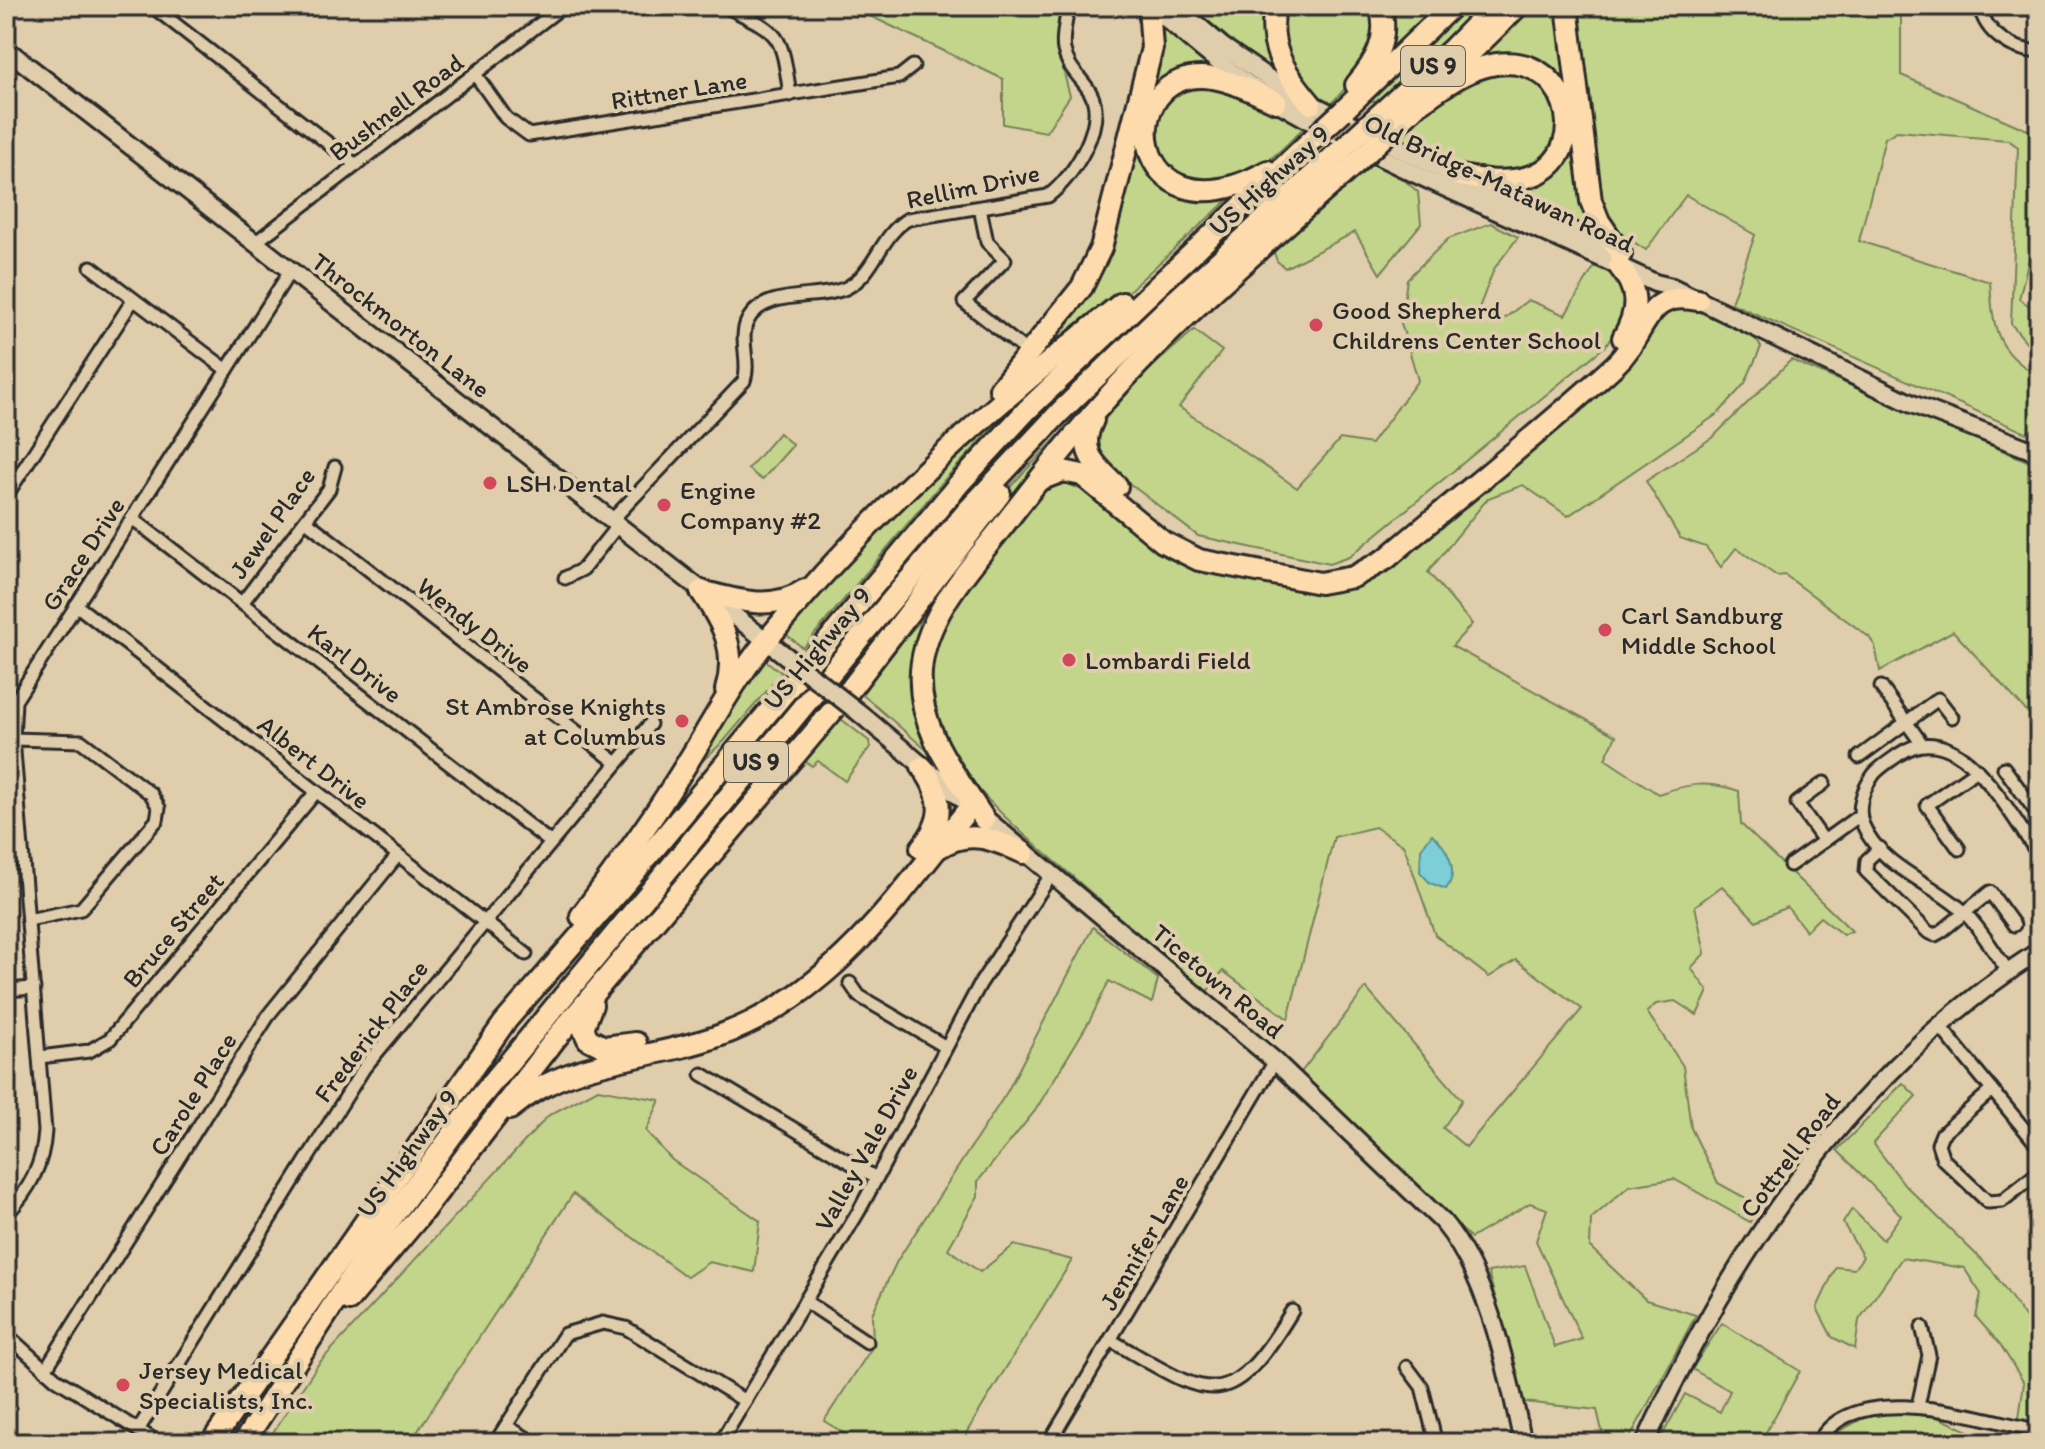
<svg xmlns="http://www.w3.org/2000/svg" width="2045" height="1449" font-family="Itim,sans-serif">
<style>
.green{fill:#c2d58a;stroke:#76805a;stroke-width:2}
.water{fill:#7dced6;stroke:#5c8d92;stroke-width:2}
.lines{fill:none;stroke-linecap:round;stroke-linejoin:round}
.street-casing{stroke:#2b2b2b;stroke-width:17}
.secondary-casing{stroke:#2b2b2b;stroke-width:22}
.highway-casing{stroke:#2b2b2b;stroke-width:26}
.street{stroke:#dfcdab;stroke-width:11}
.secondary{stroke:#dfcdab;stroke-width:16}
.highway{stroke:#fedbac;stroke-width:20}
.secondary-bridge-casing{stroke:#2b2b2b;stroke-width:22;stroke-linecap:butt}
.highway-bridge-casing{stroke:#2b2b2b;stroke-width:26;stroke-linecap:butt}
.secondary-bridge{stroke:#dfcdab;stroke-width:16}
.highway-bridge{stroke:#fedbac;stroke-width:20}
.poi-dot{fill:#d1495b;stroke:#dfcdab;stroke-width:3}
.labels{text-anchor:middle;stroke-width:8;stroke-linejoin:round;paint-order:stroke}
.shield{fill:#dfcdab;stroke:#615c51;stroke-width:2}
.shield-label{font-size:24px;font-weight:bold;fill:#2b2b2b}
.street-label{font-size:26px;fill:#2b2b2b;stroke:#dfcdab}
.poi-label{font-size:26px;fill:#2b2b2b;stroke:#dfcdab;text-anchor:start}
</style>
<rect width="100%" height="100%" fill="#dfcdab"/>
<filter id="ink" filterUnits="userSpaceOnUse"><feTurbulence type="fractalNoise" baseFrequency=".0125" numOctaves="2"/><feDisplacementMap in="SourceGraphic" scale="16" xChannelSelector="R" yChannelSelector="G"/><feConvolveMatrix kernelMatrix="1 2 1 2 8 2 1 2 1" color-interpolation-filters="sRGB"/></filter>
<g filter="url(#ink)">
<g class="green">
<path d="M849,6H1061L1057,47L1070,96L1046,132L1003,124V79Z"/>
<path d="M1183,6H1269L1281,78L1263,69Z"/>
<path d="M1280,6H1375C1383,45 1356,80 1328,106L1309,92L1275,30Z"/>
<path d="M1385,6H1439L1378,66Z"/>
<path d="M1469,6H1479L1376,107L1377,101H1371Z"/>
<path d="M1526,6H1565L1597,233L1494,187L1553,166L1564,88L1475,61Z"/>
<path d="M1578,6H1901V75L2039,135V218L2019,299L2039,312V357L2011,324L2018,147L2008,140L1897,131L1885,138L1859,241L1990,282C1993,327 1995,352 2039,376V426L2026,433L1731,303L1755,235L1686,195L1646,250L1610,227L1594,185Z"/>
<path d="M1160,22L1227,75L1153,97L1154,174L1233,195L1131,289L1015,381L1074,306Z"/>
<path d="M1483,72L1534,74L1561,107L1553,153L1521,173L1464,172L1394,139L1427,106Z"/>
<path d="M1196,85L1231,89L1304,127C1260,174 1242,182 1179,179C1146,147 1143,98 1196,85Z"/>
<path d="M1371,160L1388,166L1418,192L1421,224L1380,274L1355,232L1285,268L1277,261L1273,250Z"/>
<path d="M1303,163L1308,168L1059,399L1004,457L827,666L819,661L939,520L1055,393Z"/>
<path d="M1491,223L1518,237L1494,269L1479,308L1500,322L1528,300L1565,315L1596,264L1619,278L1627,296L1618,329L1604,347L1349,557L1329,564L1198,536L1104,464L1096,429L1143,375L1194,330L1222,351L1179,407L1297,488L1340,439L1371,444L1418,380L1401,323L1407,279L1448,239Z"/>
<path d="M1693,306C1714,315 1750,326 1761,347L1745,383L1719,413L1568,516L1523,485L1488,498L1428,572L1472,624L1452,646L1616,736L1605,759L1658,794C1687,784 1709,780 1739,791L1741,824L1852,931L1843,935L1820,917L1806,931L1787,907L1756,921L1722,886L1695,906L1705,953L1691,968L1708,991L1697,1015L1675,1001L1656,1004L1647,1012L1683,1066L1691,1128L1718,1183L1758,1205L1750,1222L1674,1179L1629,1186L1591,1219L1590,1247L1646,1300L1696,1315L1627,1443H1600L1602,1431L1597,1410L1524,1402L1488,1272L1525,1266L1555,1347L1582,1339L1536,1241L1547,1209L1530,1203L1471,1238L1296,1079L1366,988L1462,1100L1443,1128L1466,1147L1582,1009L1516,960L1489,977L1435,935L1404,846L1375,827L1334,837L1288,1019L1223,971L1206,993C1157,953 1111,910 1064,869C1008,822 911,742 929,658C936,625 957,600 976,574C997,546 1029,492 1061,481L1095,495L1202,566L1372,578L1661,311Z"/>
<path d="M1133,358L954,575L931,593L1006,491Z"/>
<path d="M1791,360L2039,466V725L1953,631L1880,671L1875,646L1869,637L1785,575L1777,576L1736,548L1721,567L1706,547L1680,538L1646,481L1713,437Z"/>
<path d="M1025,394L946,478L803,648L782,631L805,603L995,411Z"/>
<path d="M779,433L793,445L762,480L748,469Z"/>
<path d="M936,604L915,660L934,750L930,753L857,690Z"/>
<path d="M761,657L782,673L724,741L687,775Z"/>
<path d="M836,715L869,741L870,747L845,781L818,761L812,766L803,760L740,836L737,834Z"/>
<path d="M1093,927L1158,979L1152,1003L1109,981L1090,1020L1035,1111L978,1181V1196L948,1249L980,1272L1014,1245L1072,1260L960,1443H860L824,1421L873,1346L872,1314L897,1261L1007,1092Z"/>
<path d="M1903,1083L1916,1096L1873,1143L1905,1185L1991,1269L2039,1337V1423L2019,1418L2024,1383L2000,1344L1976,1317L1981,1294L1964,1268L1902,1258L1859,1320L1855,1349L1832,1337L1817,1308L1836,1267L1854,1269L1863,1257L1843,1223L1852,1209L1883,1240L1901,1215L1837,1150Z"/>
<path d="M598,1089L660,1100L646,1131L672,1160L760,1221L754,1272L709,1262L687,1277L573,1194L410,1443H266L319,1363L549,1115Z"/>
<path d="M1722,1323L1800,1371L1760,1443H1658L1685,1394L1720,1412L1730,1391L1692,1369Z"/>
<path d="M1924,1411L1973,1433L1976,1443H1823L1826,1438L1875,1412Z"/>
</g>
<path class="water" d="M1432,834C1447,847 1460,871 1446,889L1430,883L1420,872L1421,849Z"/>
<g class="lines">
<g class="street-casing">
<g id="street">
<path d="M152,6L356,165"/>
<path d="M725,6C782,34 781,32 790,95"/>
<path d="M1980,6C1985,34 2012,50 2039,52"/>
<path d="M475,74L506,118L529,135L899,77L913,66"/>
<path d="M980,208L987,242L1005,260L964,302L1029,353"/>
<path d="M256,242L563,6"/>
<path d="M91,267L227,370"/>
<path d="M6,496L133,300"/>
<path d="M132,518L550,842"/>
<path d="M612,520L744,381C751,362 738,338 748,320C765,288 818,301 846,288C875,274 880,235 908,219L1048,196C1073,178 1108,123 1090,92C1081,77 1068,69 1064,50C1061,37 1067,19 1068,6"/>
<path d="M306,521L617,763"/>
<path d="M565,578L583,569L618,525"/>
<path d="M242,603L329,489L335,467"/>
<path d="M76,605L526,954"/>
<path d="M1881,687L1922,744"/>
<path d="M13,739L81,741L151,794L159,808L157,820L81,909L28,920"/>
<path d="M1859,757L1938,699L1952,717"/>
<path d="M2004,768L2039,816"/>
<path d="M1824,783L1797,803L1824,841L1860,815"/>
<path d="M1880,848L1867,860L1866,871L1928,932L1935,935L1942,931L1990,892L2014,925"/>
<path d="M1959,849L1927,805L1977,770"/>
<path d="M1790,865L1824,841"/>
<path d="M2008,971C1994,952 1981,929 1964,912C1934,883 1881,868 1863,825C1856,808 1863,789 1874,774C1880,767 1890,761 1898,755C1959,712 2009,814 2039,855"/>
<path d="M850,983L859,996L946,1047"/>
<path d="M6,990L34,988"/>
<path d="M1938,1024L2039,1147"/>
<path d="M40,1057L89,1051L110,1039L316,792"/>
<path d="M702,1074L876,1178"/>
<path d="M1992,1090L1942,1134L1938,1144L1943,1159L1988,1202L2002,1201L2039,1172"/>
<path d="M6,1215C29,1190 43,1166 45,1131L13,739L15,701L291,270"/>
<path d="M805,1301L867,1342"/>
<path d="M6,1334L56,1379L159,1443"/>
<path d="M1112,1341C1208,1396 1227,1419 1292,1311"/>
<path d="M1407,1367L1422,1387L1436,1443"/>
<path d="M45,1370L270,1013L398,855"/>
<path d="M1918,1406L1929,1355L1922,1327"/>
<path d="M506,1426L535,1443"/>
<path d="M138,1430L364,1068L650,724"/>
<path d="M495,1443L565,1334L603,1323L626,1328L745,1401"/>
<path d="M720,1443L859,1211L980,984L1051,875"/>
<path d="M1049,1443L1275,1061"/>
<path d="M1818,1443C1852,1377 1983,1419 2039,1431"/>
</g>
</g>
<g class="secondary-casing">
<g id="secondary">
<path d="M1152,6C1191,40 1232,76 1277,102C1397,172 1529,223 1655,283L1672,287L1912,404L2039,453"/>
<path d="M1175,6L1222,46L1287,91L1402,150L1620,253"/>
<path d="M6,49L786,656"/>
<path d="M857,711L1275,1061L1443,1222C1489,1277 1508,1374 1523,1443"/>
<path d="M1645,1443C1734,1248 1856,1069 2039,951"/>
</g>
</g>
<g class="highway-casing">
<g id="highway">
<path d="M1275,6C1267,48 1285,73 1311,104"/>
<path d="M1567,6L1591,201L1599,221L1621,254"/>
<path d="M1356,85C1376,61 1390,38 1380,6"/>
<path d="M1420,103C1441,89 1459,74 1483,67C1569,42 1594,152 1534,175C1508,185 1481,180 1455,175"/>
<path d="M1343,111L1452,6"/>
<path d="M1369,124L1451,50L1494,6"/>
<path d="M1390,131L1518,6"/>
<path d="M1268,171C1126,249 1110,63 1213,78C1235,82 1256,93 1276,102"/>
<path d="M1619,266C1639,290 1639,310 1623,338"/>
<path d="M1000,389L1082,287L1101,248L1152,48L1149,6"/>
<path d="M1093,420C1077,451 1095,465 1117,486"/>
<path d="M1042,479L1063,471L1082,475L1163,542L1199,560L1320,583L1353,577L1386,559C1462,494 1542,432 1615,365C1647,336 1644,288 1698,300"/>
<path d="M701,591C737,600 771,612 805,590"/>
<path d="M701,591C723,624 738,650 726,690"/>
<path d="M984,819C955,774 917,729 921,671C925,615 970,568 1003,526C1034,486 1065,445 1099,407C1177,318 1270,240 1358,161"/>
<path d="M940,847C970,828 995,840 1024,853"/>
<path d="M921,848C945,819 944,797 922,767"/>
<path d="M581,916C612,874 644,832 672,787C704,738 730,685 767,640C870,513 995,403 1122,303"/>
<path d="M592,1005L583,1028L588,1039L604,1047L636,1043"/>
<path d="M510,1109C571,1056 649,1062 721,1035C833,994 898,896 970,807"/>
<path d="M349,1300L418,1218L556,1038L846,695L1000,494"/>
<path d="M211,1443L504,1023L629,879L958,485L1027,410L1321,131"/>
<path d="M243,1443L376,1239L477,1101L863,634L969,509L1060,412L1174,302L1344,147"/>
</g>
</g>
<use href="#street" class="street"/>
<use href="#secondary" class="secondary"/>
<use href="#highway" class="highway"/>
<g class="secondary-bridge-casing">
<path id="secondary-bridge" d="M786,656L857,711"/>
</g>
<g class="highway-bridge-casing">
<g id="highway-bridge">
<path d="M1318,134L1343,111"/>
<path d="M1344,147L1369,124"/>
<path d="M1358,161L1390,131"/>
</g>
</g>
<use href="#secondary-bridge" class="secondary-bridge"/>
<use href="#highway-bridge" class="highway-bridge"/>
</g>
</g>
<g class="poi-dot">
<circle cx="1316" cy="325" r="8"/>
<circle cx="490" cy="483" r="8"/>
<circle cx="664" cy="505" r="8"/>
<circle cx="1605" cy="630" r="8"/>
<circle cx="1069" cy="660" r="8"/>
<circle cx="682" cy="721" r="8"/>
<circle cx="123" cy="1385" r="8"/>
</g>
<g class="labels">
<g class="shield">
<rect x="1401" y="46" width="64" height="40" rx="6"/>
<rect x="724" y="742" width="64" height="40" rx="6"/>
</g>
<g class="shield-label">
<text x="1433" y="74">US 9</text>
<text x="756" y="770">US 9</text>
</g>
<g class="street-label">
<text transform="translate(679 90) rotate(-9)" y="9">Rittner Lane</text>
<text transform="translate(396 107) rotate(-37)" y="9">Bushnell Road</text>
<text transform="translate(1269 180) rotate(-42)" y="9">US Highway 9</text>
<text transform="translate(1499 183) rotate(25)" y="9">Old Bridge-Matawan Road</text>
<text transform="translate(973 186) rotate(-12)" y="9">Rellim Drive</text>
<text transform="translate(401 325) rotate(38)" y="9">Throckmorton Lane</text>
<text transform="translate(272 523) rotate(-55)" y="9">Jewel Place</text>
<text transform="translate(83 554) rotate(-57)" y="9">Grace Drive</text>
<text transform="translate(475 625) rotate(38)" y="9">Wendy Drive</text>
<text transform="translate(817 648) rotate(-50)" y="9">US Highway 9</text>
<text transform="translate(355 663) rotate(38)" y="9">Karl Drive</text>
<text transform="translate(314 762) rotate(38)" y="9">Albert Drive</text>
<text transform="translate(173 930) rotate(-50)" y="9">Bruce Street</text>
<text transform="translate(1218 981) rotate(40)" y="9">Ticetown Road</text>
<text transform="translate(371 1031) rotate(-53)" y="9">Frederick Place</text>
<text transform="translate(193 1094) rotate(-58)" y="9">Carole Place</text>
<text transform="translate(866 1148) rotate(-61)" y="9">Valley Vale Drive</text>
<text transform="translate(407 1153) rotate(-54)" y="9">US Highway 9</text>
<text transform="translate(1790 1155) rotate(-53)" y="9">Cottrell Road</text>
<text transform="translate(1144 1242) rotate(-60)" y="9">Jennifer Lane</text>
</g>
<g class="poi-label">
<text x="1332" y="319">Good Shepherd<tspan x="1332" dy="30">Childrens Center School</tspan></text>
<text x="506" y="492">LSH Dental</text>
<text x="680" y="499">Engine<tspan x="680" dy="30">Company #2</tspan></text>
<text x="1621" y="624">Carl Sandburg<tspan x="1621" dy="30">Middle School</tspan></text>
<text x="1085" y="669">Lombardi Field</text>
<text x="666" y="715" text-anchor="end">St Ambrose Knights<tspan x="666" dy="30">at Columbus</tspan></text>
<text x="139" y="1379">Jersey Medical<tspan x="139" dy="30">Specialists, Inc.</tspan></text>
</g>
</g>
<rect width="2045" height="1449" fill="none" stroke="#dfcdab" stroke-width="32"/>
<rect x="16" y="16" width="2013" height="1417" fill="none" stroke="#2b2b2b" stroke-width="3" filter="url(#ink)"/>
</svg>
